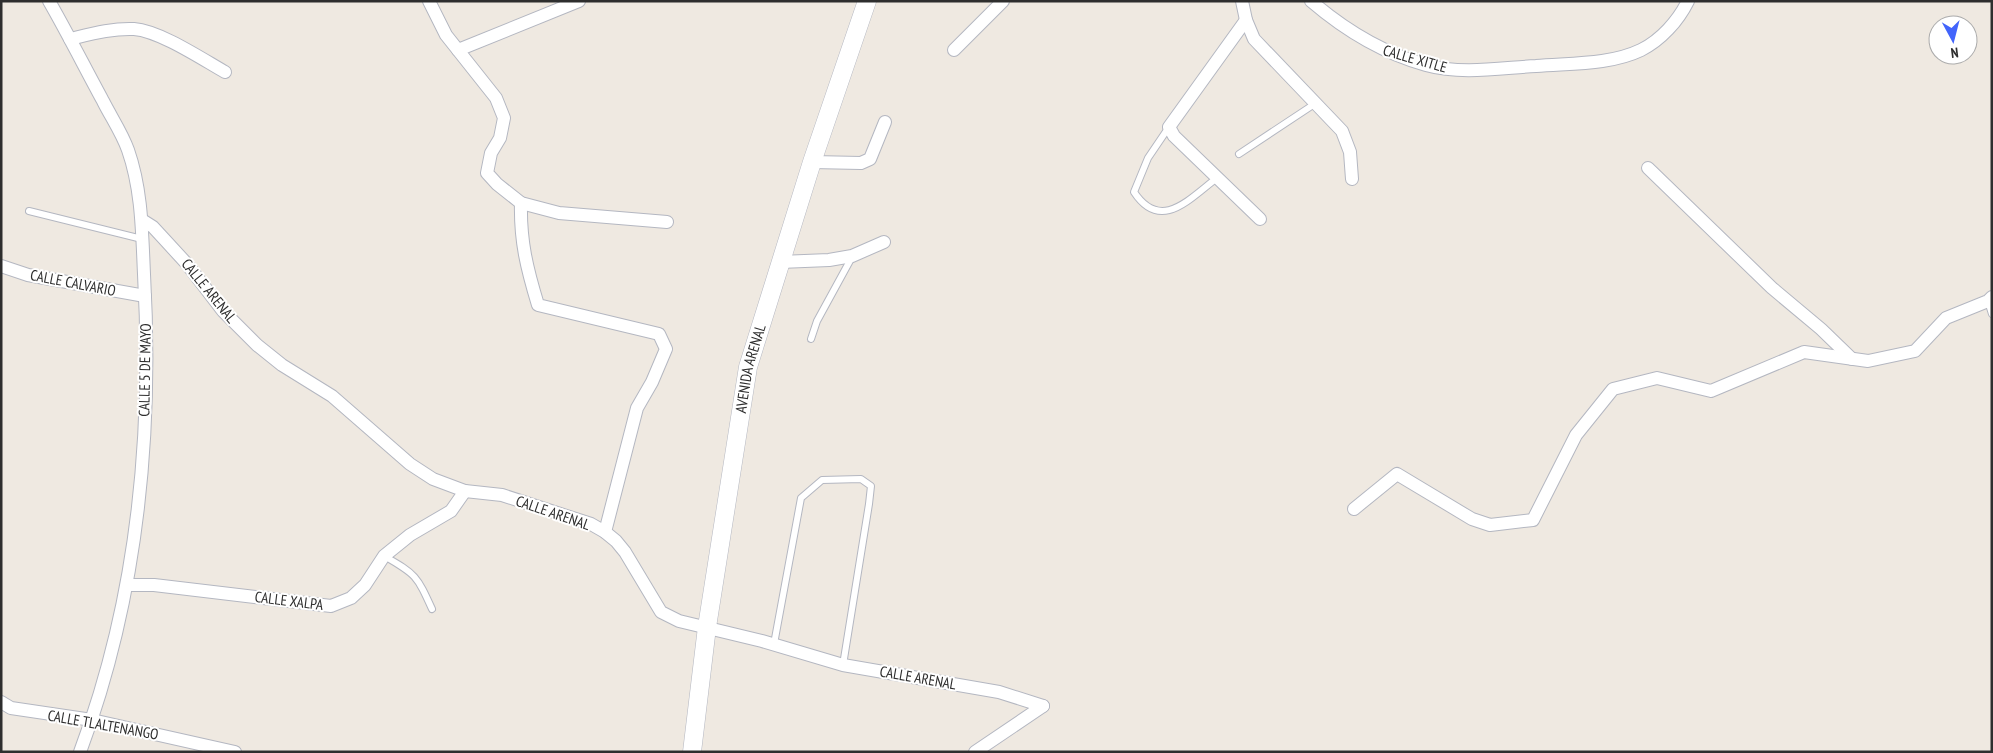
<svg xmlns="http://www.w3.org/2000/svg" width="1993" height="753" font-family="'PT Sans Narrow',sans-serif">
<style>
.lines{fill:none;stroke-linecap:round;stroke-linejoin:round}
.lane-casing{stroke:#b4b7c1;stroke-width:8}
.street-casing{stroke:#b4b7c1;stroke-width:14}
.secondary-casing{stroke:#b4b7c1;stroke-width:19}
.lane{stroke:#fff;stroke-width:6}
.street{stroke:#fff;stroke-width:12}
.secondary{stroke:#fff;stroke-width:18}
.labels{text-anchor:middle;stroke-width:4;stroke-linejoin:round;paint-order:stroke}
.street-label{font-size:15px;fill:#2e2e2e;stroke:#fff}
</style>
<rect width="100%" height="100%" fill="#efe9e1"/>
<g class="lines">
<g class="lane-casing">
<g id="lane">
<path d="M1169,127L1148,158L1134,192C1161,233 1190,198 1217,178"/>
<path d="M1239,154L1316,103"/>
<path d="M29,211L142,239"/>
<path d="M1988,301L1992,314"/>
<path d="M811,339L817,321L852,257"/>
<path d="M384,556C416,574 417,576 432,609"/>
<path d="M774,644L801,498L822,480L861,479L871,486L869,504L843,665"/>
</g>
</g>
<g class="street-casing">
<g id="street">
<path d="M49,1C68,34 85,68 103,101C111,117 122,133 128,150C142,190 142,232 144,274C153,434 137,600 80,752"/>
<path d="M429,1L446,35L496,98L504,118L500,138L491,153L487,173L497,184L521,203L559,213L667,222"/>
<path d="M1242,1L1246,20L1254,39L1342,131L1350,152L1352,179"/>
<path d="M1311,1C1346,31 1382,53 1426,65C1462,75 1500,68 1536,66C1570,63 1610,65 1641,50C1661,40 1678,21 1688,1"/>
<path d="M1246,20L1169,127L1174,136L1260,219"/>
<path d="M70,39C91,34 113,28 134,29C160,31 202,59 225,72"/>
<path d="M458,50L579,1"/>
<path d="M954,50L1003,1"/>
<path d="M812,162L861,163L870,159L885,122"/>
<path d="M1648,168L1772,288L1821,329L1852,359"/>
<path d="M521,203C520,241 527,269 538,305L659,334L666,349L652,382L637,408L605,532"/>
<path d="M142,220L153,227L165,240L187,264L223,311L257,345L282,365L332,396L410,464L433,479L465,491L502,495L591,524L605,532L616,541L625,552L661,612L679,621L762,641L843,665L999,692L1043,706"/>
<path d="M780,262L829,260L852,256L884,242"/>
<path d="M1,266L28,275L145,296"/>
<path d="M1354,509L1397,474L1472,519L1490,525L1533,520L1576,435L1613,389L1657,378L1711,391L1804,352L1868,361L1915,351L1946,318L1988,301L1992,297"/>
<path d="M127,585H154L331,606L351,598L365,585L384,556L410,535L451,511L465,491"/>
<path d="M1,702L11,708L92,720L235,752"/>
<path d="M975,752L1043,706"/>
</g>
</g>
<g class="secondary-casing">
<g id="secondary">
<path id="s1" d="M692,752L707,627L748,367L812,162L867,1"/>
</g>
</g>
<use href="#lane" class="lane"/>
<use href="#street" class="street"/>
<use href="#secondary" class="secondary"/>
</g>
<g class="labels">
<g class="street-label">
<text transform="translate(1415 59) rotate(16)" y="5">CALLE XITLE</text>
<text transform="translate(73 283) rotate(11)" y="5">CALLE CALVARIO</text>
<text transform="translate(209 291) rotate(51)" y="5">CALLE ARENAL</text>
<text transform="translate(145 370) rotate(-89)" y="5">CALLE 5 DE MAYO</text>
<text dy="5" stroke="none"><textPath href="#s1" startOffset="388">AVENIDA ARENAL</textPath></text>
<text transform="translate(553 513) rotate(19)" y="5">CALLE ARENAL</text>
<text transform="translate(289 601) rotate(7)" y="5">CALLE XALPA</text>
<text transform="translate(918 678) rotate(10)" y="5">CALLE ARENAL</text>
<text transform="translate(103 725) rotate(10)" y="5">CALLE TLALTENANGO</text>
</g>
</g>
<rect width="1993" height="753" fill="none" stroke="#2e2e2e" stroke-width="5"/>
<g transform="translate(1953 40) rotate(173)"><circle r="24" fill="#ffffff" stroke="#ababab"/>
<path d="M0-4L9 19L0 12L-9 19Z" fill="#4264fb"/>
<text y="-8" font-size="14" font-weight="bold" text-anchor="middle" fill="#2e2e2e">N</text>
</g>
</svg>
